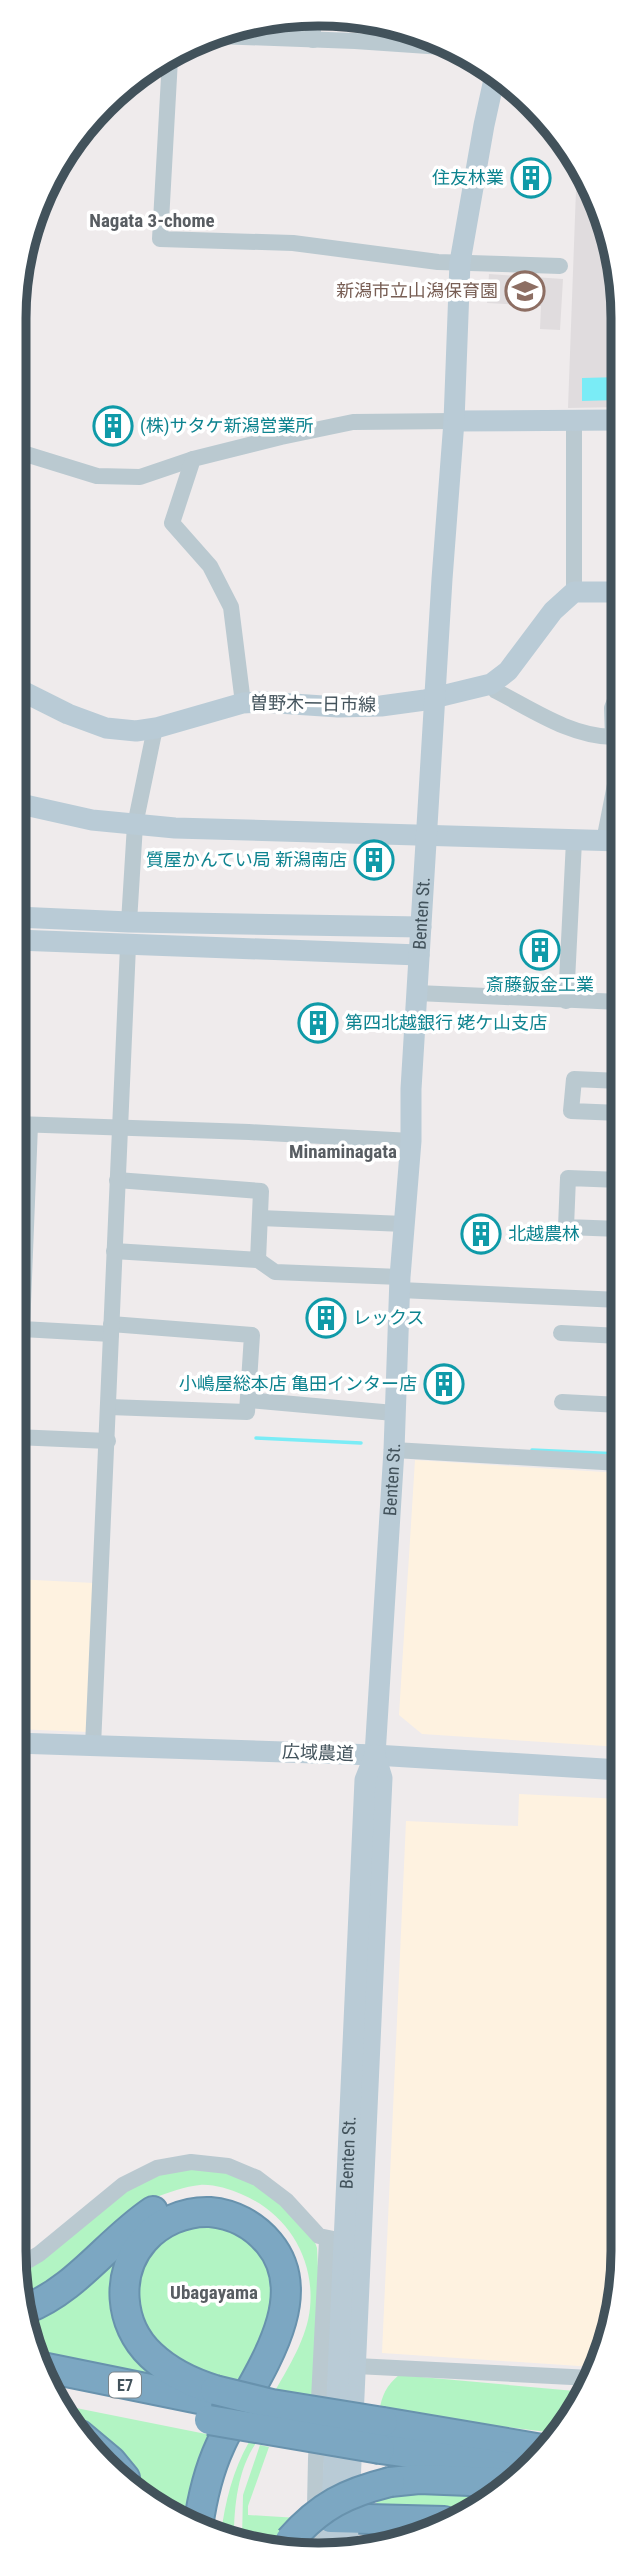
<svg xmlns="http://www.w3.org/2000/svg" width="637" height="2569" font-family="'Roboto Condensed','Noto Sans JP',sans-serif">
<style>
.commercial{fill:#fef2e0}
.education{fill:#e0dcde}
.green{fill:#b2f4c3}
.water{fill:#7aecf6}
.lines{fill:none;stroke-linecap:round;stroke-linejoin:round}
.stream{stroke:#7aecf6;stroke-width:3.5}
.highway-casing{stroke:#6892ad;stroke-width:32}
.street{stroke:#bac9d0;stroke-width:16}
.secondary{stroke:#b9cbd6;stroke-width:21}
.highway{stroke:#7ca7c2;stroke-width:28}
.highway-bridge-casing{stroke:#6892ad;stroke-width:32;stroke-linecap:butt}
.highway-bridge{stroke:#7ca7c2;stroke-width:28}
.labels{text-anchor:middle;stroke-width:7;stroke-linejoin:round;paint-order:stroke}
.shield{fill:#fff;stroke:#7b868c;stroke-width:2}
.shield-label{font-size:16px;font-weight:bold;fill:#42525b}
.culture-label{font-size:18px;fill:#0d838f;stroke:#fff;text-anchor:start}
.education-label{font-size:18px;fill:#785e54;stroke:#fff;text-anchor:end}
.street-label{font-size:18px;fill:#42525b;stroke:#fff}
.neighbourhood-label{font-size:19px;font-weight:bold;fill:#585d62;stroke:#fff}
.rim{fill:none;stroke:#42525b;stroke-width:9}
</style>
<rect width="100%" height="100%" fill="#efebec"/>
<g class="commercial">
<path d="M415,1460L620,1473V1747L422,1734L399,1715Z"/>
<path d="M15,1579L94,1583L88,1732L15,1729Z"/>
<path d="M519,1794L620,1799V2291L594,2367L382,2353L406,1821L518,1826Z"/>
</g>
<g class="education">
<path d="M577,163L592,184L620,279V407L568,408Z"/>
<path d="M489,274L563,279L560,330L540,329L541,306L487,303Z"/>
</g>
<g class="green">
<path d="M227,2164L259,2182L312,2234L317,2248L319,2288L312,2396L275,2391C289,2366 307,2338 310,2308C315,2258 287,2213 241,2194C229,2189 213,2184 200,2185C186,2186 167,2193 154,2198C136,2205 103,2243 85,2257C66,2272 44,2285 24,2299L18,2270L115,2198L165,2170Z"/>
<path d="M224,2222L261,2244L280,2291L248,2388L222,2384L154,2349L131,2292L134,2275L167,2230Z"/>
<path d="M126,2243L119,2268L157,2371V2380L35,2354L27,2317Z"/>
<path d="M399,2375L586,2392L582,2402L556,2433L379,2412C382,2395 386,2386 399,2375Z"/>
<path d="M61,2405L216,2436L190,2525L183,2523L142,2491L135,2480L88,2432L71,2422Z"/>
<path d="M249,2442L256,2443C238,2469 234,2506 234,2537L221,2534C225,2502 233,2470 249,2442Z"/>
<path d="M260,2445L269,2447L248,2506V2515L298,2518L284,2534L276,2548L242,2539L243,2495Z"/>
<path d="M384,2491L497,2495L457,2515L377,2512L376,2495Z"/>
</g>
<path class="water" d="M620,377V400L582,401V378Z"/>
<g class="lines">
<g class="stream">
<path d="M256,1438L361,1443"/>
<path d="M532,1450L620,1454"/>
</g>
<g class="highway-casing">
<g id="highway">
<path d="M26,2309C77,2289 108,2241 153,2211"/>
<path d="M37,2366L209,2401"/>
<path d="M383,2422L542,2449"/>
<path d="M80,2435L111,2461L125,2478"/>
<path d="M380,2449L525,2469"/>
<path d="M390,2482L419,2479L495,2482"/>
<path d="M331,2518L444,2521"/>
<path d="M198,2527C202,2499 208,2472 220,2446C245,2389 319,2303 269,2243C254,2225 233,2214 210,2212C185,2211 160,2222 144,2240C115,2273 119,2325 151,2355C169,2372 192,2383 215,2390"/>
</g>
</g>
<g class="street">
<path d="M216,36L355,41L457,48"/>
<path d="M313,40V20"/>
<path d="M170,59L160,239L293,243L438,262L560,266"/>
<path d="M16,451L97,476L140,477L193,459"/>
<path d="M574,592V420"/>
<path d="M491,684L496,691C533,710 570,736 613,737L620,745"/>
<path d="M243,703L231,607L210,566L172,523L193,459L281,437L353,422L454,421"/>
<path d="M613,737L612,708L620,688"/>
<path d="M604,841L620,759"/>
<path d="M129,922L135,825L155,728"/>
<path d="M417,993L620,1002"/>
<path d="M566,1001L574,841"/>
<path d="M620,1113L571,1111L574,1079L620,1081"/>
<path d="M16,1124L249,1132L411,1141"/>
<path d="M30,1125L22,1329L111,1334"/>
<path d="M260,1218L404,1224"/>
<path d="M620,1229L566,1227L568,1178L620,1180"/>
<path d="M114,1251L258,1260L261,1191L117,1180"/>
<path d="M258,1260L275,1272L400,1277"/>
<path d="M400,1290L620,1300"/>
<path d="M561,1333L620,1336"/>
<path d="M248,1400L394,1413"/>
<path d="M562,1402L620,1405"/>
<path d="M109,1407L247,1412L252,1335L111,1324"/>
<path d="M15,1437L108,1441"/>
<path d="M394,1450L620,1463"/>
<path d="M93,1746L128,946"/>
<path d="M17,2267L39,2254L123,2185L157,2168L191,2162L228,2166L257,2178L286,2200L319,2236L343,2241"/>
<path d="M356,2366L591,2378"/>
<path d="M314,2553L316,2459L327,2240"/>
</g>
<g class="secondary">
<path d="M454,421L620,420"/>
<path d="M16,688L68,714L106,728L136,731L156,728L243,703L263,702L338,707L381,706L425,700L491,684L508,671L553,611L574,592H620"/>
<path d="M16,803L92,820L175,828L620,841"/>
<path d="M16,917L129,922L421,927"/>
<path d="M16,940L419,955"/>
<path d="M15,1743L375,1755L620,1770"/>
<path id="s1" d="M347,2550L382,1778L375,1755L394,1450L400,1277L411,1141V1089L442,579L454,421L460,262L484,125L495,75"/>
<path id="s2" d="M330,2551L365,1780L375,1755"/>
</g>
<use href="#highway" class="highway"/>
<g class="highway-bridge-casing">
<g id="highway-bridge">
<path d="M215,2390L272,2404L383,2422"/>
<path d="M209,2420L380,2449"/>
<path d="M290,2540C320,2506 346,2493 390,2482"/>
</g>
</g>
<use href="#highway-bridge" class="highway-bridge"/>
</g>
<defs>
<g id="building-ring" transform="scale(2.0125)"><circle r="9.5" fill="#fff" stroke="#0f9aa8" stroke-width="1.5"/><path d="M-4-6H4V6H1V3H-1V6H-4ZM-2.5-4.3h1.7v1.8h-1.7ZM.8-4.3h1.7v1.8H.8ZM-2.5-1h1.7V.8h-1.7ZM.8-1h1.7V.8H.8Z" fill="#0f9aa8"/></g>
<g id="school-ring" transform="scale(2.0125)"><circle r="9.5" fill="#fff" stroke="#8d6e63" stroke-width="1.5"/><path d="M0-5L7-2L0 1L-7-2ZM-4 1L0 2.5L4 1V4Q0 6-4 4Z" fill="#8d6e63"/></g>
</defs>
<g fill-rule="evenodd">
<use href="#building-ring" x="531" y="178"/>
<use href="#school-ring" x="525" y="291"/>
<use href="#building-ring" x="113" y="426"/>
<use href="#building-ring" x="374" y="860"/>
<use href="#building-ring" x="540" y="950"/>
<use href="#building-ring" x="318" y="1023"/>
<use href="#building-ring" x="481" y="1234"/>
<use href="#building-ring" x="326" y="1318"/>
<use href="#building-ring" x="444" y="1384"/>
</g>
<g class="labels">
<rect class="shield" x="109" y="2372.5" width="32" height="25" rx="5"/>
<g class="shield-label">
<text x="125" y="2391">E7</text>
</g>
<g class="culture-label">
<text x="504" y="184" text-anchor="end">住友林業</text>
<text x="140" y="432">(株)サタケ新潟営業所</text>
<text x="347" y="866" text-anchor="end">質屋かんてい局 新潟南店</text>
<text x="540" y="991" text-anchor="middle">斎藤鈑金工業</text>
<text x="345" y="1029">第四北越銀行 姥ケ山支店</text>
<text x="508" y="1240">北越農林</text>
<text x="353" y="1324">レックス</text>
<text x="417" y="1390" text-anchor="end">小嶋屋総本店 亀田インター店</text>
</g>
<g class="education-label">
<text x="498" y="297">新潟市立山潟保育園</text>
</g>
<g class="street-label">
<text transform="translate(313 704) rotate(1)" y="6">曽野木一日市線</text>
<text dy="6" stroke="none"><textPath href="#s1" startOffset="1640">Benten St.</textPath></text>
<text dy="6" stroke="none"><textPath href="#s1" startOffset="1073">Benten St.</textPath></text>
<text transform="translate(318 1753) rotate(2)" y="6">広域農道</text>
<text dy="6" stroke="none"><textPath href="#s2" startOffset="399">Benten St.</textPath></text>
</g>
<g class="neighbourhood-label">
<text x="152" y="227">Nagata 3-chome</text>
<text x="343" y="1158">Minaminagata</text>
<text x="214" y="2299">Ubagayama</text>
</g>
</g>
<path d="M0 0H637V2569H0ZM318 26H319A292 292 0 0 1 611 318V2251A292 292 0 0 1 319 2543H318A292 292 0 0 1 26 2251V318A292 292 0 0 1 318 26Z" fill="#fff" fill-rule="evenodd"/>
<path class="rim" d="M318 26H319A292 292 0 0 1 611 318V2251A292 292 0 0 1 319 2543H318A292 292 0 0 1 26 2251V318A292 292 0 0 1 318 26Z"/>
</svg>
